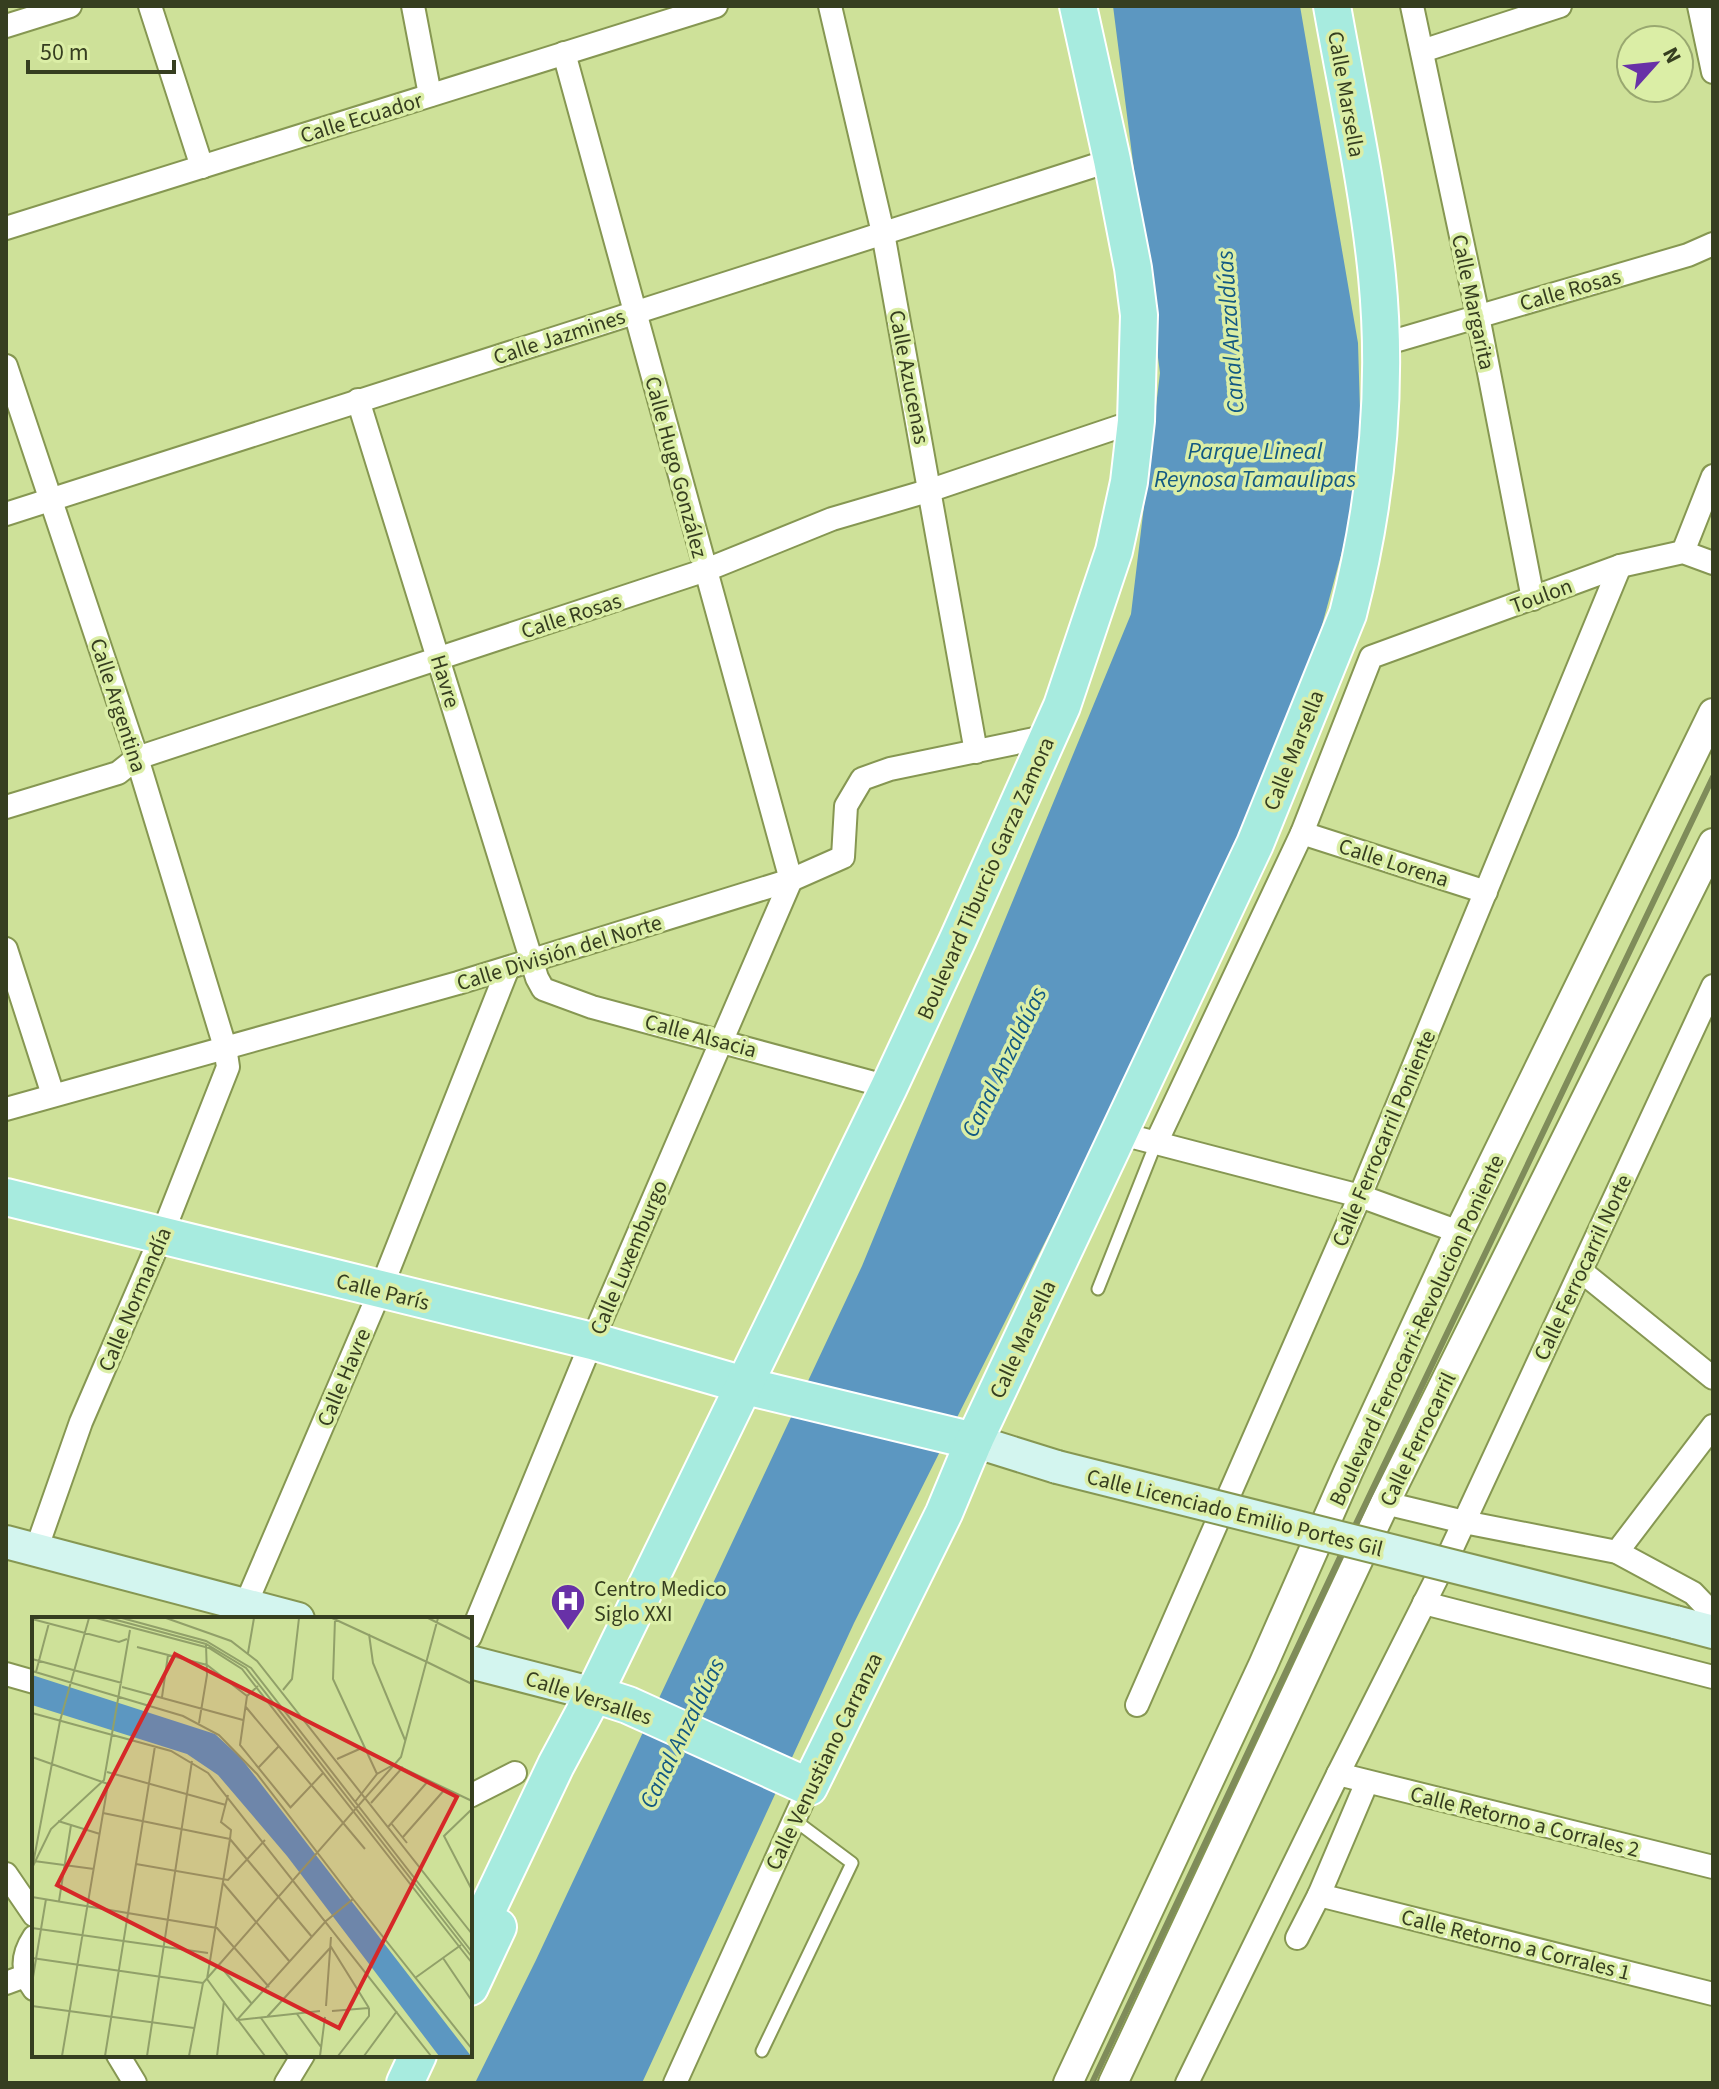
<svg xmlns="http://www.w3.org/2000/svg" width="1719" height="2089" font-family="'Source Sans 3',sans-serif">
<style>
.water{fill:#5c97c1}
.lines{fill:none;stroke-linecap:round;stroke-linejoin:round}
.service-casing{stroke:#869752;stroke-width:15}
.minor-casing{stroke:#869752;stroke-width:26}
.tertiary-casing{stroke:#869752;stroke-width:32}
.secondary-casing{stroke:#869752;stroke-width:36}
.primary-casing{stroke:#fff;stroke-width:40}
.service{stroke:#fff;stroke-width:11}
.minor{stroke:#fff;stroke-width:22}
.tertiary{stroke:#fff;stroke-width:28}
.secondary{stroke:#d3f5ef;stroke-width:32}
.primary{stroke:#a7ebdf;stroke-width:36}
.rail{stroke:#7f8c5a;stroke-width:6}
.secondary-bridge-casing{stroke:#869752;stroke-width:36;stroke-linecap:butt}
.secondary-bridge{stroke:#d3f5ef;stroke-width:32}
.labels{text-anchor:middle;stroke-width:7;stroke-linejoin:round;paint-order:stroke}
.street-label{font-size:22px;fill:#363e20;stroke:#dbeea6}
.poi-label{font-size:22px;fill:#363e20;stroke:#dbeea6;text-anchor:start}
.water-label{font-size:24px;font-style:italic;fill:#125983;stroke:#dbeea6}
.inset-road{fill:none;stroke:#91a069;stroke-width:2}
.view{fill:#d62828;fill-opacity:0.15;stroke:#d62828;stroke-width:4}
.inset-edge{fill:none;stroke:#363e20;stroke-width:4}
</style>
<rect width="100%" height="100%" fill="#cee199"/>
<path class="water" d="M1113,6H1300L1358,343L1362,478L1302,699L1242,849L854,1623L642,2083H475L536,1960L862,1266L1131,614L1160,373Z"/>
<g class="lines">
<g class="service-casing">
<g id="service">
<path d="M1098,1289L1156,1143"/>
<path d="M762,2051L852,1863L793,1819"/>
</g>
</g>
<g class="minor-casing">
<g id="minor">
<path d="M150,6L202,167"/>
<path d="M413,6L430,95"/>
<path d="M830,6L883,233L976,752"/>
<path d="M1412,6L1478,316L1533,599"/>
<path d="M1699,6L1713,72"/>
<path d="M6,26L70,6"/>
<path d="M1422,51L1560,6"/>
<path d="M564,53L791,880"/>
<path d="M6,228L716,6"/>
<path d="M1381,345L1688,255L1713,244"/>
<path d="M6,366L137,758L225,1047L228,1067L161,1237L81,1422L36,1550"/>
<path d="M358,400L537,978L543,989L592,1007L889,1087"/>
<path d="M6,514L1112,160"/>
<path d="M1683,552L1713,476"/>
<path d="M6,807L118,773L137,758L706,570L832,519L931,490L1136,421"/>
<path d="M1302,833L1486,892"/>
<path d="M6,949L53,1095"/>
<path d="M6,1109L458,983L791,880L843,857L846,806L862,779L890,769L1049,736"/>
<path d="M1118,1133L1360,1196L1459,1232"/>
<path d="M1156,1143L1302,833L1371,657L1620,566L1683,552L1713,563"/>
<path d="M1581,1271L1713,1378"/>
<path d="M1385,1503L1464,1522L1617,1552L1693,1593L1713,1614"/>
<path d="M1617,1552L1713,1426"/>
<path d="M1424,1603L1713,1677"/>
<path d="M245,1606L380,1291L508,968"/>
<path d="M470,1637L592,1341L791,880"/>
<path d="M6,1674L34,1682"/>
<path d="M1137,1705L1360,1196L1620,566"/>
<path d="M1338,1774L1713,1867"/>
<path d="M470,1796L515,1773"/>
<path d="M6,1874L34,1915"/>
<path d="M1319,1895L1713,1994"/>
<path d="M34,1937C22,1955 21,1972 34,1989"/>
<path d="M1297,1938L1319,1895L1367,1782"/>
<path d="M6,1983L25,1976"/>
<path d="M118,2055L135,2083"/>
<path d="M286,2083L303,2055"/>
<path d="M675,2083L809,1787"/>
<path d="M1187,2083L1338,1774L1452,1548L1713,986"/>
</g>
</g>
<g class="tertiary-casing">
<g id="tertiary">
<path d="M1068,2083L1263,1665L1348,1472L1459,1232L1713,713"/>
<path d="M1113,2083L1385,1503L1713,843"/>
</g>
</g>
<g class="secondary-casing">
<g id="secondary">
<path d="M974,1441L1057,1467"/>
<path d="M6,1542L298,1619"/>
<path d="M1675,1622L1713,1632"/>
<path d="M470,1662L594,1694"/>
</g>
</g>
<g class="primary-casing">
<g id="primary">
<path d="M6,1197L592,1341L758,1389L974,1441"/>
<path d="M594,1694L628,1705L809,1787L944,1513L974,1441L1255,844L1348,614C1376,505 1388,389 1377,276C1368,186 1348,96 1332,6"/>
<path d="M470,1946L556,1765L594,1694L889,1087L958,939L1062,706L1114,551L1129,482L1136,421L1139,315L1133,268L1112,160L1078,6"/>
<path d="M470,1987L498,1927"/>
<path d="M405,2083L418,2055"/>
</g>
</g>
<use href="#service" class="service"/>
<use href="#minor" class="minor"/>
<use href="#tertiary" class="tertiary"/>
<use href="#secondary" class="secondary"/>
<use href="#primary" class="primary"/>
<path class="rail" d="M1092,2083L1342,1553L1713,777"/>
<g class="secondary-bridge-casing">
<path id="secondary-bridge" d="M1057,1467L1675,1622"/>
</g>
<use href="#secondary-bridge" class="secondary-bridge"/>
</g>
<defs>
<g id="hospital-pin" transform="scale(1.8)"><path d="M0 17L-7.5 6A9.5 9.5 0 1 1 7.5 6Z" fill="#6831a7" stroke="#dbeea6"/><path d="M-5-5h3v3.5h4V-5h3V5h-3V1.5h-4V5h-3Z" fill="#fff"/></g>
</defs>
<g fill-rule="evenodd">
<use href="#hospital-pin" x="568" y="1601"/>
</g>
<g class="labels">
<g class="street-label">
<text transform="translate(1347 94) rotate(80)" y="8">Calle Marsella</text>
<text transform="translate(361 117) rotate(-17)" y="8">Calle Ecuador</text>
<text transform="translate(1570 289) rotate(-16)" y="8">Calle Rosas</text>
<text transform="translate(1474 302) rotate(78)" y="8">Calle Margarita</text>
<text transform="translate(559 336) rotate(-18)" y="8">Calle Jazmines</text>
<text transform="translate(910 377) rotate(79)" y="8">Calle Azucenas</text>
<text transform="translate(677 467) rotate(75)" y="8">Calle Hugo González</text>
<text transform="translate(1541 595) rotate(-20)" y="8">Toulon</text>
<text transform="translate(571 615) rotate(-18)" y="8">Calle Rosas</text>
<text transform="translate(446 681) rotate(73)" y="8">Havre</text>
<text transform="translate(119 705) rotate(72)" y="8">Calle Argentina</text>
<text transform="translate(1293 750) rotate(-68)" y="8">Calle Marsella</text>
<text transform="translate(1394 862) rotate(18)" y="8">Calle Lorena</text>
<text transform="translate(985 878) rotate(-66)" y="8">Boulevard Tiburcio Garza Zamora</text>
<text transform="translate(559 952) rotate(-17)" y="8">Calle División del Norte</text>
<text transform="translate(701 1035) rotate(15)" y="8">Calle Alsacia</text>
<text transform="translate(1383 1138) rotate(-67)" y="8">Calle Ferrocarril Poniente</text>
<text transform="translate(628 1257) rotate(-67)" y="8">Calle Luxemburgo</text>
<text transform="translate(1582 1267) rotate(-65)" y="8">Calle Ferrocarril Norte</text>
<text transform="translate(383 1291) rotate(14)" y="8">Calle París</text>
<text transform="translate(134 1299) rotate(-67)" y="8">Calle Normandía</text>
<text transform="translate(1416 1330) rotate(-65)" y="8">Boulevard Ferrocarri-Revolucion Poniente</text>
<text transform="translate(1022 1339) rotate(-65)" y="8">Calle Marsella</text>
<text transform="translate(343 1377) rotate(-67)" y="8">Calle Havre</text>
<text transform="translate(1417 1439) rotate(-64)" y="8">Calle Ferrocarril</text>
<text transform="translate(1235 1512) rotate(14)" y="8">Calle Licenciado Emilio Portes Gil</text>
<text transform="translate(589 1697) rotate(18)" y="8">Calle Versalles</text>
<text transform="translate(823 1761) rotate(-64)" y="8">Calle Venustiano Carranza</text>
<text transform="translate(1525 1821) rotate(14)" y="8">Calle Retorno a Corrales 2</text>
<text transform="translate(1516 1944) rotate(14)" y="8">Calle Retorno a Corrales 1</text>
</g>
<g class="poi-label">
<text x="594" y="1596">Centro Medico<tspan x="594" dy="25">Siglo XXI</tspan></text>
</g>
<g class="water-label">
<text transform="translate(1230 332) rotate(-94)" y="8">Canal Anzaldúas</text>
<text x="1255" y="459">Parque Lineal<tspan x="1255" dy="28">Reynosa Tamaulipas</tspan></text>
<text transform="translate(1004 1062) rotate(-64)" y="8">Canal Anzaldúas</text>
<text transform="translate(682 1733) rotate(-64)" y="8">Canal Anzaldúas</text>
</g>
</g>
<g transform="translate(32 1617)">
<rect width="440" height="440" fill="#cee199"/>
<path d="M0,58L183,117L209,141L439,439H407L255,239L186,158L155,137L0,88Z" fill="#5c97c1"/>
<path class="inset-road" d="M64,1L177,31L210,52L440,346M77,1L174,27L214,51L440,340M90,1L174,24L219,51L440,335M134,1L199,24L225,44L440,317M300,1L395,45M396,1L440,23M0,2L87,25L95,22M303,2L301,62L345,157M337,17L341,46L373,123M105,30L175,48L215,79M216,36L222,1M0,42L90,66M395,45L440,67M0,54L151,99L187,118L225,157L321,282L294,304L205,403L175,362M4,55L17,6M226,69L215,79L208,128L259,191M90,70L211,103M251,73L260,62L267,1M130,80L136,38M213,89L333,232M0,96L139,134L176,156L399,439M167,106L175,58L174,28M0,140L76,167L30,439M305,142L332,130M364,148L440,184M227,150L247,129M75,155L194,188M323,185L345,157L361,148M339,186L371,150M258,191L291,156M440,192L412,219L440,273M71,196L198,222M26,204L68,217M359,206L375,226M356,210L397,163M371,220L414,171M198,222L280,320M2,244L62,252M1,247L28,104L57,1M104,247L196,263L233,223M0,251L19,212L72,163L98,13M191,266L258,345M0,280L185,311L237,370M321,282L440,432M27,284L39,208M0,311L176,336M0,341L171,366M411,341L440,384M188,349L220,387M383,361L429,328M175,362L198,222L199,213L189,205L196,178M0,366L14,282M0,389L162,411M294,389L299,320M300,394L337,391M265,397L289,430M235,400L299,330L337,391M229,401L256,439M206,403L288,394M206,403L233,439M73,439L123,129M115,439L160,144M157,439L171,366L369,140L406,1M185,439L192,384M288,439L293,400M306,439L337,399V391M332,439L365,394"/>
<path class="view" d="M143,37L425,180L307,411L25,268Z"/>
<rect width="440" height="440" class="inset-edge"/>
</g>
<rect width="1719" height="2089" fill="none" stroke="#363e20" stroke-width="16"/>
<g transform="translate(1655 64) rotate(63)"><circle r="38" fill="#dbeea6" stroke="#99a870" stroke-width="2"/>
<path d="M0-6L14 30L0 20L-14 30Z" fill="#6831a7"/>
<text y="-12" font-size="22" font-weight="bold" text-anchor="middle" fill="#363e20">N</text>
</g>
<path d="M28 60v12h146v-12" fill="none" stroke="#363e20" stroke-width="4"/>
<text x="40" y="60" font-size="24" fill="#363e20" stroke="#dbeea6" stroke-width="6" paint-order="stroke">50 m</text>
</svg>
